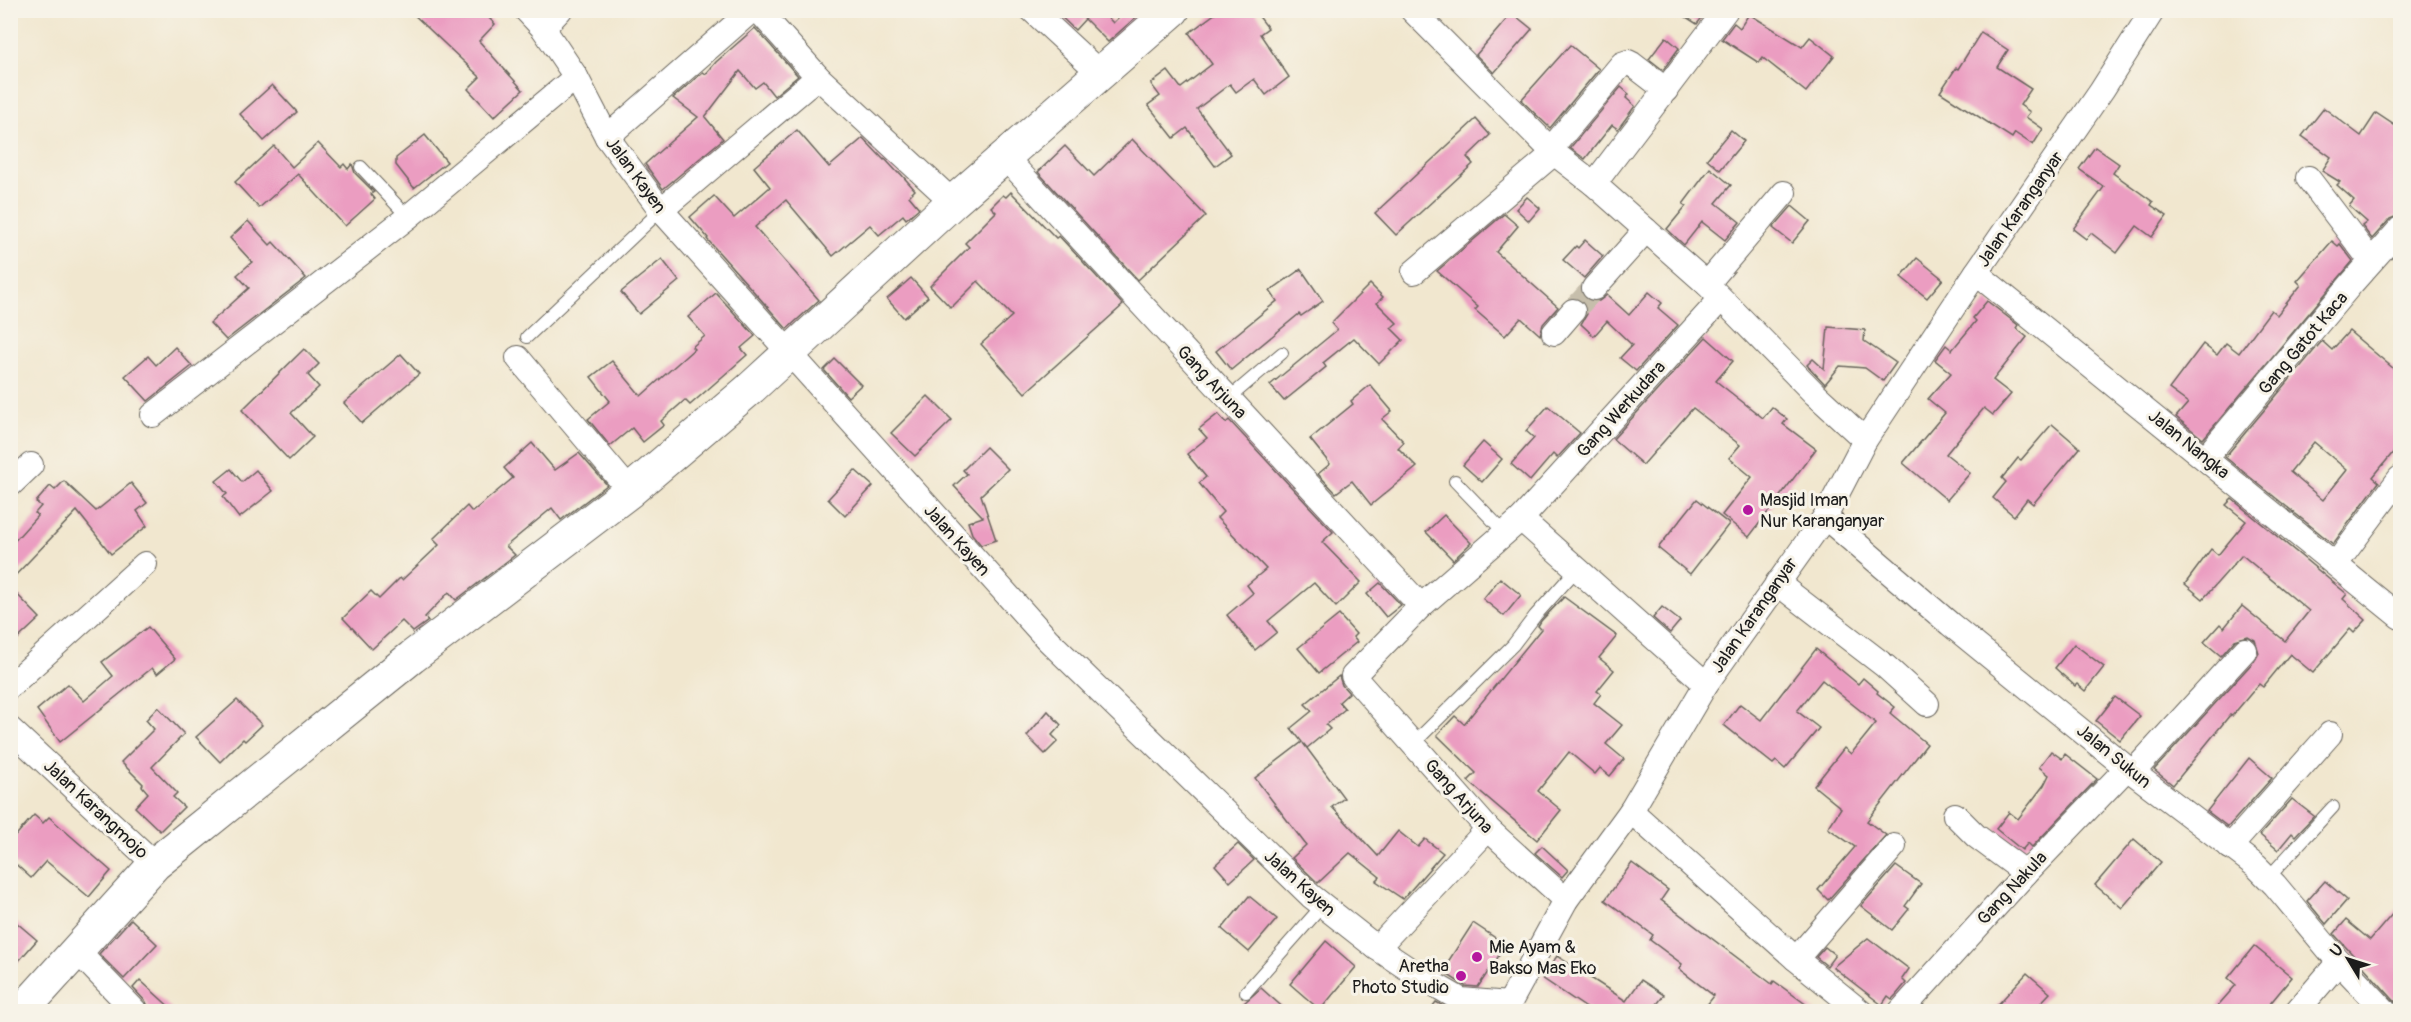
<svg xmlns="http://www.w3.org/2000/svg" width="2411" height="1022" font-family="Pangolin,sans-serif">
<style>
.building{fill:#eb9dc1;fill-rule:evenodd}
.lines{fill:none;stroke-linecap:round;stroke-linejoin:round}
.minor-tunnel{stroke:#c6beab;stroke-width:24;stroke-dasharray:24 12;stroke-linecap:butt}
.service-casing{stroke:#67635b;stroke-width:14}
.minor-casing{stroke:#67635b;stroke-width:26}
.secondary-casing{stroke:#67635b;stroke-width:35}
.service{stroke:#fff;stroke-width:12}
.minor{stroke:#fff;stroke-width:24}
.secondary{stroke:#fff;stroke-width:33}
.poi-dot{fill:#b5179e;stroke:#f7f3e8;stroke-width:2}
.labels{text-anchor:middle;stroke-width:6;stroke-linejoin:round;paint-order:stroke}
.street-label{font-size:18px;fill:#1c1c1c;stroke:#f7f3e8}
.poi-label{font-size:18px;fill:#1c1c1c;stroke:#f7f3e8;text-anchor:start}
</style>
<rect width="100%" height="100%" fill="#f7f3e8"/>
<filter id="ink" filterUnits="userSpaceOnUse"><feTurbulence type="fractalNoise" baseFrequency=".0167" numOctaves="2"/><feDisplacementMap in="SourceGraphic" scale="12" xChannelSelector="R" yChannelSelector="G"/><feConvolveMatrix kernelMatrix="1 2 1 2 8 2 1 2 1" color-interpolation-filters="sRGB"/></filter>
<filter id="wash" filterUnits="userSpaceOnUse"><feTurbulence type="fractalNoise" baseFrequency=".008" numOctaves="4" result="noise"/><feDisplacementMap in="SourceGraphic" scale="24" xChannelSelector="R" yChannelSelector="G"/><feGaussianBlur stdDeviation="1.35" result="paint"/><feColorMatrix in="noise" values="0 0 0 0 0 0 0 0 0 0 0 0 0 0 0 0 0 1.4 0 .05"/><feComposite in="paint" operator="in"/></filter>
<g filter="url(#wash)">
<rect width="100%" height="100%" fill="#f1e7cf"/>
<g id="blocks">
<g class="building">
<path d="M409,10H481L495,24L479,41L523,90L494,117L468,89L480,77Z"/>
<path d="M1054,10H1101L1113,23L1126,10H1144L1108,42L1085,19L1075,30Z"/>
<path d="M1220,10H1254L1268,28L1260,34L1289,77L1266,95L1254,79L1236,92L1230,84L1197,109L1231,154L1215,166L1187,128L1174,138L1148,105L1160,96L1151,84L1168,71L1181,88L1212,64L1189,33Z"/>
<path d="M1675,10H1708L1697,24Z"/>
<path d="M1512,13L1532,29L1494,73L1476,55Z"/>
<path d="M1749,14L1802,47L1810,37L1834,56L1806,92L1763,58L1759,63L1722,39L1734,23L1740,28Z"/>
<path d="M755,28L798,76L774,96L763,82L755,88L740,71L705,117L723,139L663,189L645,164L698,117L673,98L703,72L706,74L716,62Z"/>
<path d="M1981,32L2008,50L1997,67L2031,89L2020,105L2030,112L2026,117L2043,129L2033,145L2015,133L2012,138L1940,92L1956,68L1958,69Z"/>
<path d="M1666,37L1679,48L1663,70L1649,59Z"/>
<path d="M1570,45L1599,69L1550,128L1521,100Z"/>
<path d="M272,85L297,112L264,141L240,114Z"/>
<path d="M1621,87L1629,94L1626,98L1635,106L1618,129L1612,125L1585,159L1570,148Z"/>
<path d="M2324,108L2361,136L2376,113L2400,129V215L2390,219L2372,239L2362,226L2367,222L2349,206L2354,200L2337,185L2340,182L2322,171L2331,157L2302,136Z"/>
<path d="M1476,119L1490,135L1467,157L1473,164L1396,235L1375,213Z"/>
<path d="M797,130L829,167L863,138L884,160L885,159L898,173H900L915,190L909,196L919,208L906,219L903,215L879,235L870,225L833,256L786,200L755,227L819,300L787,329L707,239L708,238L690,217L714,196L734,218L770,187L754,167Z"/>
<path d="M1731,130L1744,141L1720,170L1707,159Z"/>
<path d="M425,135L447,162L414,188L396,165V158Z"/>
<path d="M1132,139L1206,216L1138,280L1038,172L1065,146L1094,176Z"/>
<path d="M318,143L341,167L344,164L348,169L352,164L355,173L374,192L371,194L375,199L345,226L298,174L259,208L235,182L274,146L292,167Z"/>
<path d="M2095,147L2119,164L2113,173L2153,202L2151,205L2167,216L2152,237L2137,226L2117,253L2091,233L2086,239L2073,229L2104,187L2079,169Z"/>
<path d="M1710,168L1731,185L1716,203L1740,222L1725,240L1702,222L1684,245L1667,229L1686,206L1683,204Z"/>
<path d="M1011,192L1056,238L1059,236L1123,305L1025,393L981,344L1012,316L978,281L951,308L930,286L969,247L965,243L996,212L991,207L1003,195L1006,197Z"/>
<path d="M1527,197L1540,208L1529,221L1516,209Z"/>
<path d="M1792,206L1810,221L1792,243L1773,228Z"/>
<path d="M1504,214L1518,226L1496,252L1558,307L1543,324L1540,335L1521,318L1505,336L1475,310L1478,307L1437,271Z"/>
<path d="M248,221L270,245L273,242L306,278L226,340L210,323L249,288L237,275L252,262L230,238Z"/>
<path d="M1585,240L1603,256L1584,278L1563,260L1576,246L1578,248Z"/>
<path d="M2332,241L2338,246L2340,244L2353,261L2203,439L2176,417L2188,403L2169,389L2203,344L2217,355L2226,343L2239,353L2271,310L2277,315L2301,285L2297,281Z"/>
<path d="M1917,258L1943,279L1927,298L1901,277Z"/>
<path d="M662,259L679,281L639,314L621,292Z"/>
<path d="M1301,269L1323,301L1301,316L1299,314L1231,370L1216,351L1277,301L1270,291Z"/>
<path d="M911,278L928,297L904,318L887,299Z"/>
<path d="M1370,284L1383,297L1377,303L1397,323L1391,328L1403,340L1379,364L1354,338L1323,363L1326,367L1284,401L1270,385L1337,330L1331,323Z"/>
<path d="M1649,292L1662,303L1658,308L1678,325L1636,371L1620,358L1632,345L1607,321L1594,336L1581,324L1587,314L1586,307L1591,302L1599,301L1607,295L1629,315Z"/>
<path d="M716,293L755,336L741,348L747,355L690,405L685,400L661,421L664,425L643,442L632,428L610,446L588,419L610,401L591,377L612,361L641,396L694,349L692,347L705,336L688,317Z"/>
<path d="M1987,301L2018,325L2016,328L2027,337L1993,380L2011,394L1993,415L1984,408L1946,454L1970,473L1947,500L1903,463L1945,413L1928,399L1951,373L1935,360L1946,345L1952,350L1976,321L1973,318Z"/>
<path d="M1828,327L1865,330L1864,341L1896,363L1883,381L1865,368L1840,366L1825,384L1807,365L1813,359L1824,369Z"/>
<path d="M2349,331L2400,374V444L2373,477L2379,482L2333,544L2225,457L2322,341L2332,350ZM2314,442L2347,470L2323,500L2290,472Z"/>
<path d="M1706,337L1733,361L1716,381L1763,418L1772,407L1787,419L1783,424L1816,449L1749,537L1722,515L1752,477L1729,458L1740,445L1693,408L1643,465L1613,439Z"/>
<path d="M175,347L192,366L148,401L125,376L148,356L156,365Z"/>
<path d="M304,349L319,364L308,375L319,387L291,413L313,437L289,460L242,410Z"/>
<path d="M401,354L419,374L362,423L344,403Z"/>
<path d="M835,359L861,385L848,397L824,370Z"/>
<path d="M1370,385L1392,411L1382,419L1404,442L1398,448L1417,467L1371,505L1352,481L1336,493L1318,474L1330,464L1310,439L1353,404L1351,401Z"/>
<path d="M928,396L952,420L915,456L891,433Z"/>
<path d="M1548,406L1580,433L1557,458L1553,454L1530,481L1511,464L1534,438L1526,431Z"/>
<path d="M1218,414L1226,423L1229,420L1333,532L1322,542L1361,582L1336,607L1314,583L1268,621L1277,632L1255,650L1227,615L1253,593L1247,585L1266,569L1217,518L1223,512L1199,483L1206,477L1187,454L1207,438L1199,429Z"/>
<path d="M2052,424L2080,448L2033,504L2027,499L2014,516L1993,498L2006,482L2002,478L2018,458L2021,460Z"/>
<path d="M1483,442L1502,459L1482,482L1463,465Z"/>
<path d="M532,443L555,470L579,453L607,485L561,520L552,508L506,546L515,555L456,600L449,592L425,617L428,621L413,632L402,621L372,649L343,618L371,591L379,599L400,578L402,580L439,545L433,539L467,506L472,512L513,478L504,468Z"/>
<path d="M986,447L1008,469L981,495L996,540L981,545L972,534L968,522L983,517L954,486L967,474L963,470Z"/>
<path d="M231,469L242,482L256,470L273,491L239,518L223,497L227,494L216,481Z"/>
<path d="M855,470L873,486L845,516L828,499Z"/>
<path d="M64,481L96,511L131,483L147,503L137,511L147,526L111,554L77,511L10,581V546L38,515L35,513L41,506L36,502L50,486L55,490Z"/>
<path d="M1697,499L1729,524L1690,574L1658,548Z"/>
<path d="M2232,499L2347,594L2343,599L2366,620L2354,633L2350,629L2313,673L2290,654L2263,687L2259,684L2232,716L2230,715L2173,785L2154,770L2255,660L2259,653L2255,640L2248,636L2235,640L2221,656L2204,642L2220,624L2224,628L2242,606L2285,641L2309,611L2242,555L2203,599L2185,584L2211,549L2218,555L2246,521L2226,505Z"/>
<path d="M1444,515L1471,543L1453,560L1426,532Z"/>
<path d="M1500,578L1521,595L1504,616L1483,599Z"/>
<path d="M1380,583L1401,605L1386,617L1367,594Z"/>
<path d="M10,587L40,618L10,646Z"/>
<path d="M1564,597L1617,636L1599,658L1614,670L1597,691L1601,694L1594,703L1622,725L1606,744L1624,759L1610,776L1600,768L1595,774L1569,752L1538,791L1561,810L1537,840L1468,781L1476,773L1437,735L1455,716L1464,724L1541,629L1538,626L1541,621Z"/>
<path d="M1662,607L1680,621L1670,633L1653,618Z"/>
<path d="M1339,615L1356,634L1353,637L1357,642L1319,673L1298,648Z"/>
<path d="M148,627L175,659L157,674L152,668L60,742L37,710L68,684L84,701L113,676L102,662Z"/>
<path d="M2074,644L2104,667L2085,691L2077,684L2075,686L2055,668Z"/>
<path d="M1816,649L1858,684L1863,678L1878,691L1877,693L1895,707L1890,713L1927,744L1867,821L1886,835L1828,900L1818,890L1855,847L1828,828L1841,808L1814,786L1844,748L1851,754L1876,723L1822,680L1797,711L1819,728L1785,769L1776,761L1773,764L1724,725L1740,704L1761,720Z"/>
<path d="M1339,676L1342,685L1349,693L1339,702L1345,709L1326,725L1330,729L1307,748L1303,743L1344,798L1332,807L1378,856L1398,831L1418,847L1425,839L1443,853L1403,899L1376,881L1380,877L1350,853L1318,883L1292,858L1306,845L1255,778L1302,742L1291,728L1312,711L1305,704Z"/>
<path d="M2115,697L2140,716L2120,740L2096,721Z"/>
<path d="M237,700L262,725L245,741L243,739L220,762L196,737Z"/>
<path d="M158,707L184,734L152,767L177,793L173,797L184,807L160,831L135,807L148,793L142,786L143,784L121,762L154,729L146,720Z"/>
<path d="M1048,711L1061,725L1052,735L1058,741L1045,754L1027,736Z"/>
<path d="M2051,751L2062,759L2065,754L2097,779L2032,847L2028,843L2022,850L1996,829L2009,812L2018,819L2044,785L2049,775L2039,767Z"/>
<path d="M2249,758L2272,778L2228,827L2207,811Z"/>
<path d="M2292,799L2314,816L2295,836L2292,833L2278,850L2260,835Z"/>
<path d="M34,815L43,823L49,817L111,871L89,897L46,861L31,878L10,859V842Z"/>
<path d="M2134,839L2161,862L2122,908L2095,885Z"/>
<path d="M1238,844L1254,860L1230,882L1215,865Z"/>
<path d="M1542,846L1568,870L1562,877L1535,853Z"/>
<path d="M1632,863L1668,890L1661,900L1772,984L1774,981L1815,1011H1702L1714,996L1679,969L1682,964L1650,940L1653,935L1605,900Z"/>
<path d="M1896,866L1921,884L1905,906L1909,909L1892,930L1861,906Z"/>
<path d="M2325,881L2347,900L2326,924L2307,901Z"/>
<path d="M1249,896L1277,919L1249,952L1222,929Z"/>
<path d="M2400,905V1007L2334,934L2346,920L2370,940Z"/>
<path d="M10,917L37,940L10,971Z"/>
<path d="M131,919L157,944L124,979L99,954Z"/>
<path d="M1473,923L1506,945L1478,987L1465,986L1442,971Z"/>
<path d="M1868,938L1909,969L1902,979L1906,983L1896,995L1892,999L1888,996L1882,1005L1833,967Z"/>
<path d="M1326,941L1356,967L1320,1010L1290,984Z"/>
<path d="M2254,946L2292,977L2264,1011H2213L2236,985L2228,978Z"/>
<path d="M1825,947L1835,955L1827,966L1816,957Z"/>
<path d="M1557,956L1626,1001L1641,980L1664,995L1652,1011H1591L1542,978Z"/>
<path d="M2027,973L2050,993L2033,1011H1992Z"/>
<path d="M140,980L174,1011H150L146,1002L133,988Z"/>
<path d="M1261,988L1287,1011H1235Z"/>
<path d="M1436,1002L1452,1011H1429Z"/>
</g>
</g>
</g>
<g filter="url(#ink)">
<use href="#blocks" fill-opacity="0" stroke="#67635b" stroke-width="1.5"/>
<g class="lines">
<path class="minor-tunnel" d="M1573,311L1594,288"/>
<g class="service-casing">
<g id="service">
<path d="M361,167L408,217"/>
<path d="M527,337L661,210"/>
<path d="M1228,399L1282,353"/>
<path d="M1455,481L1505,533"/>
<path d="M1413,744L1513,645L1535,616L1577,569"/>
<path d="M2268,878L2333,807"/>
<path d="M1246,992L1323,905"/>
</g>
</g>
<g class="minor-casing">
<g id="minor">
<path d="M526,10L543,28L576,77L607,137L661,210L1047,639L1311,896L1377,948L1413,972L1461,1000L1509,1004L1566,900L1631,811L1706,684L1825,517L1865,440L1976,273L2102,90L2153,10"/>
<path d="M758,10L818,77L953,202"/>
<path d="M1032,10L1100,73"/>
<path d="M1412,10L1554,153L1594,184L1707,284L1815,394L1865,440"/>
<path d="M543,28L560,10"/>
<path d="M607,137L752,10"/>
<path d="M1550,150L1622,64L1628,62L1632,64L1666,90"/>
<path d="M1005,157L1421,606L1521,519L1706,684"/>
<path d="M2308,178L2371,261"/>
<path d="M1594,184L1726,10"/>
<path d="M661,210L818,77"/>
<path d="M1414,272L1554,153"/>
<path d="M1976,273L2400,617"/>
<path d="M1707,284L1784,193"/>
<path d="M1594,288L1646,230"/>
<path d="M1554,333L1573,311"/>
<path d="M518,358L630,491"/>
<path d="M153,415L408,217L576,77"/>
<path d="M2206,457L2352,283L2400,229"/>
<path d="M10,485L31,465"/>
<path d="M1825,517L1950,624L2127,768L2256,866L2275,885L2339,962L2386,1012"/>
<path d="M1521,519L1721,299"/>
<path d="M2336,564L2400,478"/>
<path d="M1777,583L1885,666L1927,704"/>
<path d="M1421,606L1353,676L1488,829L1566,900"/>
<path d="M10,686L145,564"/>
<path d="M10,729L155,864"/>
<path d="M2133,772L2245,650"/>
<path d="M1631,811L1796,959L1861,1012"/>
<path d="M1955,815L1976,836L2026,873"/>
<path d="M2230,847L2330,734"/>
<path d="M1377,948L1488,829"/>
<path d="M77,951L136,1012"/>
<path d="M1796,959L1894,846"/>
<path d="M1900,1012L2026,873L2127,768"/>
<path d="M2296,1012L2339,962"/>
</g>
</g>
<g class="secondary-casing">
<path id="secondary" d="M21,1012L155,864L412,657L630,491L751,388L953,202L1173,10"/>
</g>
<use href="#service" class="service"/>
<use href="#minor" class="minor"/>
<use href="#secondary" class="secondary"/>
</g>
</g>
<g class="poi-dot">
<circle cx="1748" cy="510" r="6"/>
<circle cx="1477" cy="957" r="6"/>
<circle cx="1461" cy="976" r="6"/>
</g>
<g class="labels">
<g class="street-label">
<text transform="translate(636 175) rotate(54)" y="6">Jalan Kayen</text>
<text transform="translate(2020 209) rotate(-55)" y="6">Jalan Karanganyar</text>
<text transform="translate(2303 343) rotate(-50)" y="6">Gang Gatot Kaca</text>
<text transform="translate(1212 382) rotate(47)" y="6">Gang Arjuna</text>
<text transform="translate(1621 409) rotate(-48)" y="6">Gang Werkudara</text>
<text transform="translate(2189 444) rotate(39)" y="6">Jalan Nangka</text>
<text transform="translate(957 540) rotate(48)" y="6">Jalan Kayen</text>
<text transform="translate(1754 615) rotate(-55)" y="6">Jalan Karanganyar</text>
<text transform="translate(2114 756) rotate(39)" y="6">Jalan Sukun</text>
<text transform="translate(1459 796) rotate(48)" y="6">Gang Arjuna</text>
<text transform="translate(96 809) rotate(43)" y="6">Jalan Karangmojo</text>
<text transform="translate(1300 883) rotate(42)" y="6">Jalan Kayen</text>
<text transform="translate(2012 888) rotate(-47)" y="6">Gang Nakula</text>
</g>
<g class="poi-label">
<text x="1760" y="506">Masjid Iman<tspan x="1760" dy="21">Nur Karanganyar</tspan></text>
<text x="1489" y="953">Mie Ayam &amp;<tspan x="1489" dy="21">Bakso Mas Eko</tspan></text>
<text x="1449" y="972" text-anchor="end">Aretha<tspan x="1449" dy="21">Photo Studio</tspan></text>
</g>
</g>
<rect width="2411" height="1022" fill="none" stroke="#f7f3e8" stroke-width="36"/>
<g transform="translate(2348 959) rotate(308)" stroke="#f7f3e8" stroke-width="4.5" paint-order="stroke">
<path d="M0-4.5L10 22L0 15L-10 22Z" fill="#1c1c1c"/>
<text y="-9" font-size="16" font-weight="bold" text-anchor="middle" fill="#1c1c1c">U</text>
</g>
</svg>
